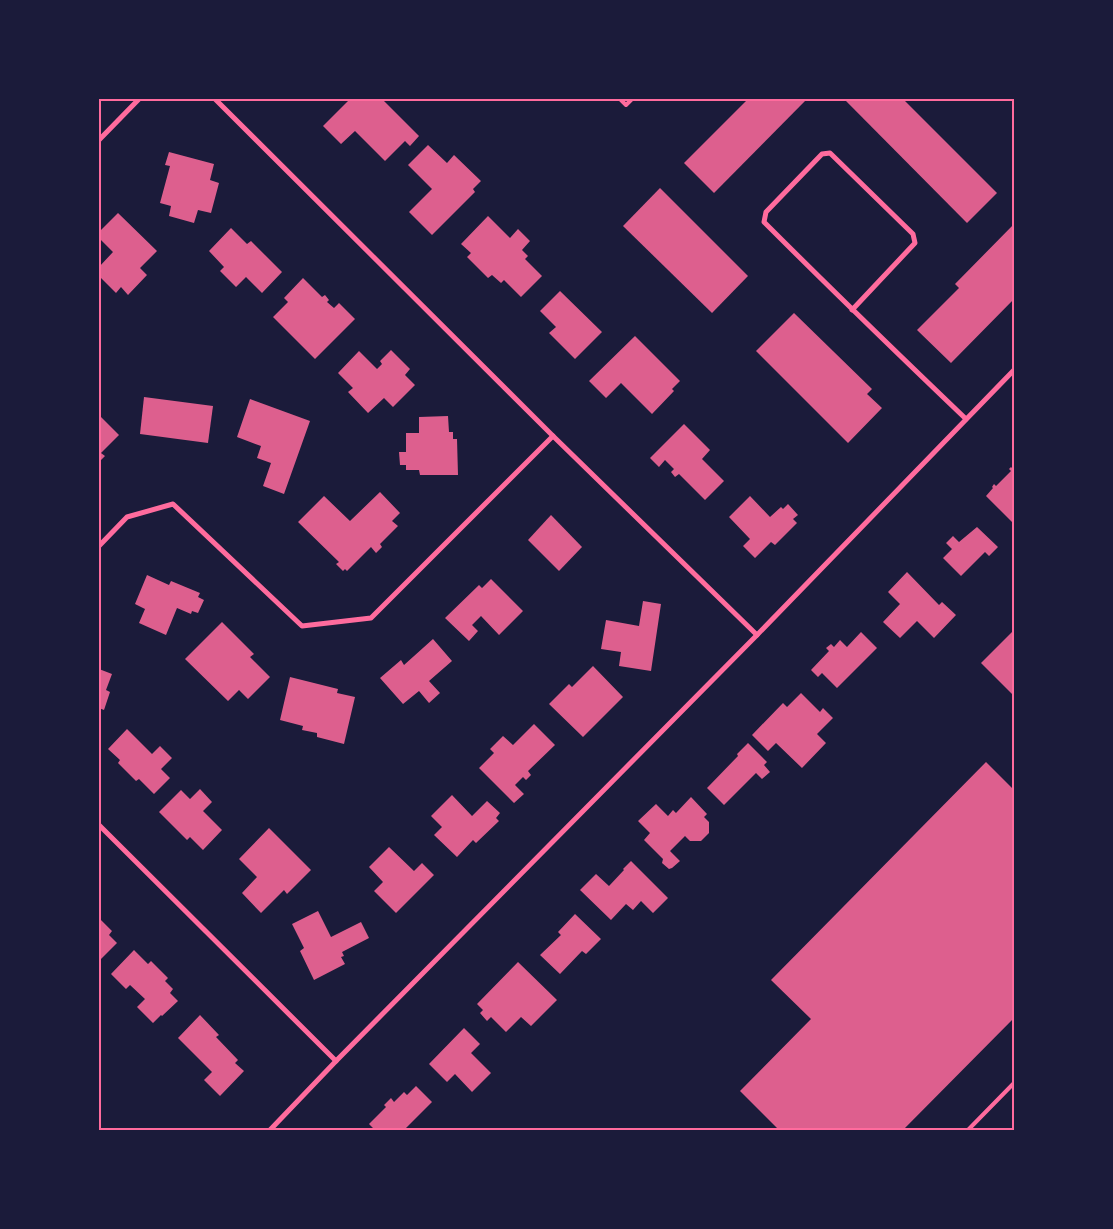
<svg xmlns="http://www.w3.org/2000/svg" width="1113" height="1229" font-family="Lato,sans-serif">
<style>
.building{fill:#dd5f8e}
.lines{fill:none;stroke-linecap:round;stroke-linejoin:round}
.service{stroke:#ff6b9d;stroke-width:4}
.minor{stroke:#ff6b9d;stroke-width:5}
.neatline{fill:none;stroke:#ff6b9d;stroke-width:2}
</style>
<rect width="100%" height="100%" fill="#1b1b3a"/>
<g class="building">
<path d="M350,99H382L419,136L410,146L405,141L385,161L355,131L341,144L323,126Z"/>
<path d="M748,99H807L714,193L684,163Z"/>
<path d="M844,99H903L997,193L967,223Z"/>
<path d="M428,145L447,163L454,155L481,181L473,189L475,192L432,235L409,212L432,189L408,165Z"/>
<path d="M169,152L214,164L210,180L219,183L211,213L198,210L194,223L169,216L171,206L160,203L170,166L165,165Z"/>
<path d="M660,188L748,276L712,313L623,226Z"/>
<path d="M118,213L157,251L140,268L147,275L128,295L121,287L116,293L99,276V267L113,252L99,238V232Z"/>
<path d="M488,216L510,238L518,229L530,241L522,250L528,256L525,259L542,276L521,297L504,280L501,283L492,275L488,278L467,257L471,253L461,244Z"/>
<path d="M1014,224V299L951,363L917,330L959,288L955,284Z"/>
<path d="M231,228L247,244L251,241L282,272L262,293L246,277L236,287L220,271L224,267L209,251Z"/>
<path d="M303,278L322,297L325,295L329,300L327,302L334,308L339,303L355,319L315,359L273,317L288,302L284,298Z"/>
<path d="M560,291L602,332L575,359L549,333L556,327L540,311Z"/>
<path d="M794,313L872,389L867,394L882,408L848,443L756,351Z"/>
<path d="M635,336L680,381L672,389L674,391L652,414L621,383L606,398L589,381Z"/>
<path d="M391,350L410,369L405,375L415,385L393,407L384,398L368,413L348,392L353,388L338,373L359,351L377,369L382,364L380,361Z"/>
<path d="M144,397L213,406L208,443L140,434Z"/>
<path d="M250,399L310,421L284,494L263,486L271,463L257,458L261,446L237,437Z"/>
<path d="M99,415L119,435L101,453L105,456L99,462Z"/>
<path d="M448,416L449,432H453V439H457L458,475H420L419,470H406V465H400L399,452H406V433H419V417Z"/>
<path d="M684,424L710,450L702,459L724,481L705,500L679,474L675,477L671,472L674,469L665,460L659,467L650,458Z"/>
<path d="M1011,467L1013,469L1014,467V524L986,496L993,488L992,487L994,484L996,486L1011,471L1009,469Z"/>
<path d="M380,492L400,513L392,521L398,526L380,544L382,547L376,553L371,547L347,571L345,569L343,571L336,564L339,562L298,522L324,496L350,521Z"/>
<path d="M750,496L770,517L781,507L783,509L788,504L798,515L793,519L797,523L775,545L771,542L755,558L743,546L750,539L729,517Z"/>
<path d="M551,515L582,547L559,571L528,540Z"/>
<path d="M977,527L998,547L989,556L985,552L961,576L943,558L952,549L946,543L953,536L959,542Z"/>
<path d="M907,572L939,605L942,602L956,615L934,638L917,621L900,638L883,622L900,604L888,592Z"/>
<path d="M147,575L169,585L171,581L200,593L198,597L204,600L198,613L192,611L191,614L177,608L166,635L139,623L145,609L135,604Z"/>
<path d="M491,579L523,611L499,635L481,616L472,625L478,631L469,641L445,618L479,585L482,588Z"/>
<path d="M643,601L661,604L651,671L619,666L621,652L601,649L606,620L639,626Z"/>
<path d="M222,622L254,654L250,657L270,677L248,699L239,690L228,701L185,659Z"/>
<path d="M1014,630V696L981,663Z"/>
<path d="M861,632L877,648L837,688L822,673L818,677L811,670L829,651L826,648L831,644L834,647L840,640L847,647Z"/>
<path d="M433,639L452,661L429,681L440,693L429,703L419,691L403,704L380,678L401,660L404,665Z"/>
<path d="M593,666L623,697L583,737L549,704L569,684L572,687Z"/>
<path d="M99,669L112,674L106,690L110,692L104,710L99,708Z"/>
<path d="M290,677L338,689L337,693L355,697L344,744L317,737V733L302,730L303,726L280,720Z"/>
<path d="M801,693L820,712L823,708L833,718L817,734L826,743L802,768L776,743L768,751L752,735L783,703L787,707Z"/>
<path d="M534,724L555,745L528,771L531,775L526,780L523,777L515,785L524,794L514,803L479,768L494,753L490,749L503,736L513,745Z"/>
<path d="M127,729L152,754L160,746L172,758L161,769L170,778L154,794L139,779L136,781L118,763L120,760L108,749Z"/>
<path d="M748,743L767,762L764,765L770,772L762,779L756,773L724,805L707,788L738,756L737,754Z"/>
<path d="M986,762L1014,790V1018L903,1130H779L740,1091L811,1019L771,980Z"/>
<path d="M200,789L212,802L203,811L222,830L203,850L190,837L187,840L159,812L181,790L190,799Z"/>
<path d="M452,795L472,816L487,801L500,813L496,818L499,821L476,843L473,840L457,857L434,835L442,827L431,816Z"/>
<path d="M691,797L707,814L704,817L709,822V833L701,841H690L685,836L670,851L680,861L672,868L669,869L662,863L663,859L644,840L650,833L638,821L656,804L668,816L673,810L676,813Z"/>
<path d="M269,828L311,870L287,894L284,890L261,913L242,893L257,877L239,859Z"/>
<path d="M389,847L414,871L422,863L434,875L396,913L374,891L383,882L369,867Z"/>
<path d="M631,861L668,898L653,913L641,901L633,910L626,904L611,920L580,890L596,874L609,886L624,870L623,869Z"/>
<path d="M318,911L331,937L361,922L369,938L342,952L344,956L341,957L345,964L314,980L300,951L304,948L292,924Z"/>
<path d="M575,914L601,939L586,954L582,951L560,974L540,955L561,935L558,932Z"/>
<path d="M99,918L112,931L109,935L117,943L101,959L99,957Z"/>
<path d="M134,950L148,964L151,961L168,978L165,981L173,989L170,993L178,1001L162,1016L161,1015L153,1023L137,1007L145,999L130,985L126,989L111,974Z"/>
<path d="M518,962L557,1000L531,1026L521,1017L506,1032L491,1017L487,1021L480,1013L483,1010L477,1004Z"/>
<path d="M200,1015L219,1035L216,1037L238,1060L235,1063L244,1071L220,1096L204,1080L212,1072L178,1038Z"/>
<path d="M464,1028L480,1044L471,1053L491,1073L472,1092L455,1074L447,1082L429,1064Z"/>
<path d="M416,1086L432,1102L404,1130H375L369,1124L386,1107L384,1105L391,1098L394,1102L404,1092L407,1095Z"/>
</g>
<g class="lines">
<g class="service">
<path d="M620,99L626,105L632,99"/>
<path d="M968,1130L1014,1083"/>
</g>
<g class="minor">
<path d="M215,99L553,436L757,635"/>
<path d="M99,140L139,99"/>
<path d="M852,310L915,243L913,234L830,153L822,154L766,212L764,222C830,288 898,354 966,419"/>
<path d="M99,546L127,517L173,504L302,626L371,618L553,436"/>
<path d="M99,825L336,1061"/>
<path d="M270,1130L336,1061L757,635L1014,370"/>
</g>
</g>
<rect width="1113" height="1229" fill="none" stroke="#1b1b3a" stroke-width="200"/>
<rect x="100" y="100" width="913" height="1029" class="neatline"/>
</svg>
